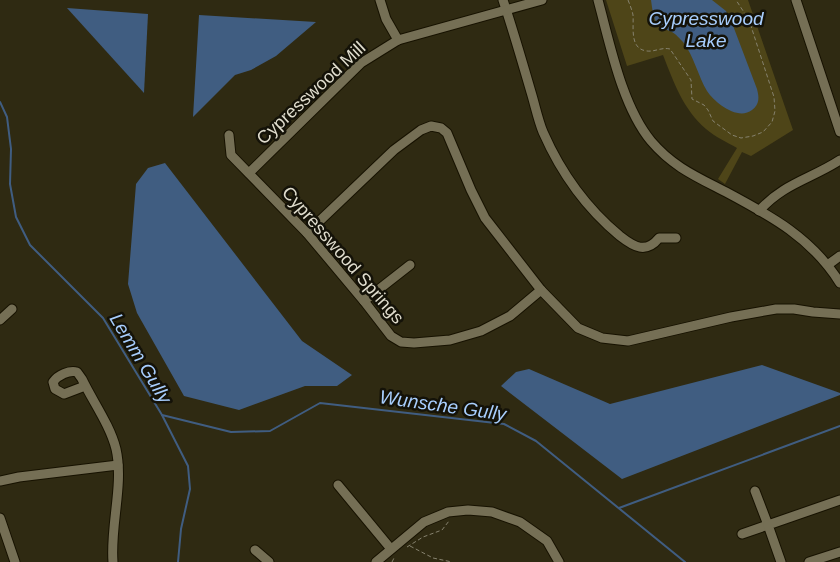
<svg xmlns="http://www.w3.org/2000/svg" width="840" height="562" font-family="Arial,sans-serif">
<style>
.green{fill:#4e4518}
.water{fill:#405d81}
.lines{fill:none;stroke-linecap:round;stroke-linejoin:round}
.stream{stroke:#405d81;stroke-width:2}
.street-casing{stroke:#171200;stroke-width:11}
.path{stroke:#86826e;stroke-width:1;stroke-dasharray:4 2.5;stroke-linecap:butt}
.street{stroke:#756f55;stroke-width:9}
.labels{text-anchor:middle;stroke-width:5;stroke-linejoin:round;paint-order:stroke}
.street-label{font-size:18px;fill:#dfdccd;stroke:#141208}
.water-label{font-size:19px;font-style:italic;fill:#a8cefd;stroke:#141208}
</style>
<rect width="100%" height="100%" fill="#2f2a12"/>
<path class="green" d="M606,0H748L793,130L751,156L742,152L725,184L718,179L737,148C727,142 715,137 706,129C683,109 674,83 663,55L627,66Z"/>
<g class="water">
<path d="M651,0H712L726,11L732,23L757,89C759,97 760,104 752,110C738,121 715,103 707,91C698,76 694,56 683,42C680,39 676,34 672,32C667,29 659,29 656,22C653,16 652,7 651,0Z"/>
<path d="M67,8L148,14L144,93Z"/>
<path d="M199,15L316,22L276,56L251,70L235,75L193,117Z"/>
<path d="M165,163L302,341L352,375L337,386H305L239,410L184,396L137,313L128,284L136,184L148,168Z"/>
<path d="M762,365L840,393V395L622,479L501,386L516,372L529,369L610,404Z"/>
</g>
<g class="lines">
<g class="stream">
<path d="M0,102L7,117L11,149L10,184L16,217L30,245L103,318L162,415L188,466L190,489L181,529L178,562"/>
<path d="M162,415L231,432L270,431L320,403L504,424L536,441L685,562"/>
<path d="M619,508L840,426"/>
</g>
<g class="street-casing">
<g id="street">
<path d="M380,0L386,19L398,40"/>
<path d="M503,0C513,30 522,61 531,92C535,105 538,120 543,132C561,173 586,208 620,236C634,247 646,254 659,238H676"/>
<path d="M598,0C610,44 622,106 651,141C673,167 697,177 726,192C771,216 812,238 840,283"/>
<path d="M796,0L840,132"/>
<path d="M229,135L231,155L307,233L364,301L391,336L401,342L414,343L450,340L481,331L510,316L541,290"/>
<path d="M249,173L361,63L398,40L542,0"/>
<path d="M759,211C784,183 811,179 840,160"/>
<path d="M307,233L394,150L421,130L431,126L441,128L447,133L471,190L485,218L541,290L578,328L602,338L628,341L731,317L776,309H794L813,312L840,314"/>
<path d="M829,264L840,256"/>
<path d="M364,301L410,265"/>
<path d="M0,320L12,309"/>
<path d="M85,386L64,394L55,389L53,382C58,375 69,370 77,372L82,379C93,402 110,425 116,449C124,484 110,526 113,562"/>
<path d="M0,481L19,477L118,465"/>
<path d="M338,485L391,549"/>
<path d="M0,518L15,562"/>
<path d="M742,534L768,525L755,491"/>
<path d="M255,550L269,562"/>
<path d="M376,562L424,522L448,512L468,510L492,512L520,522L547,541L559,562"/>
<path d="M781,562L768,525L840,500"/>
<path d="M809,562L840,552"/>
</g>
</g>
<g class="path">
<path d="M628,0C630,5 632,10 633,15C634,27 629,49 647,51C655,52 661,47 670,49L691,80L692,99L704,105L708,110L713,121L732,135L741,138L753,136L763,132L772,122L775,111L774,97L749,20L736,0"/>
<path d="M410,546L433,558L452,562"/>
<path d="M407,547L423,537L442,530L449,521"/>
<path d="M392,562L394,558"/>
</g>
<use href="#street" class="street"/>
</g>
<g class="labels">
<g class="street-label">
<text transform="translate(311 93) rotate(-43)" y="6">Cypresswood Mill</text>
<text transform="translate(343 255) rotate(49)" y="6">Cypresswood Springs</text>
</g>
<g class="water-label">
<text x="706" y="25">Cypresswood<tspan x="706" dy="22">Lake</tspan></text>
<text transform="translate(141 358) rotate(59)" y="7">Lemm Gully</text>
<text transform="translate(443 405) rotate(8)" y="7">Wunsche Gully</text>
</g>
</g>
</svg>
